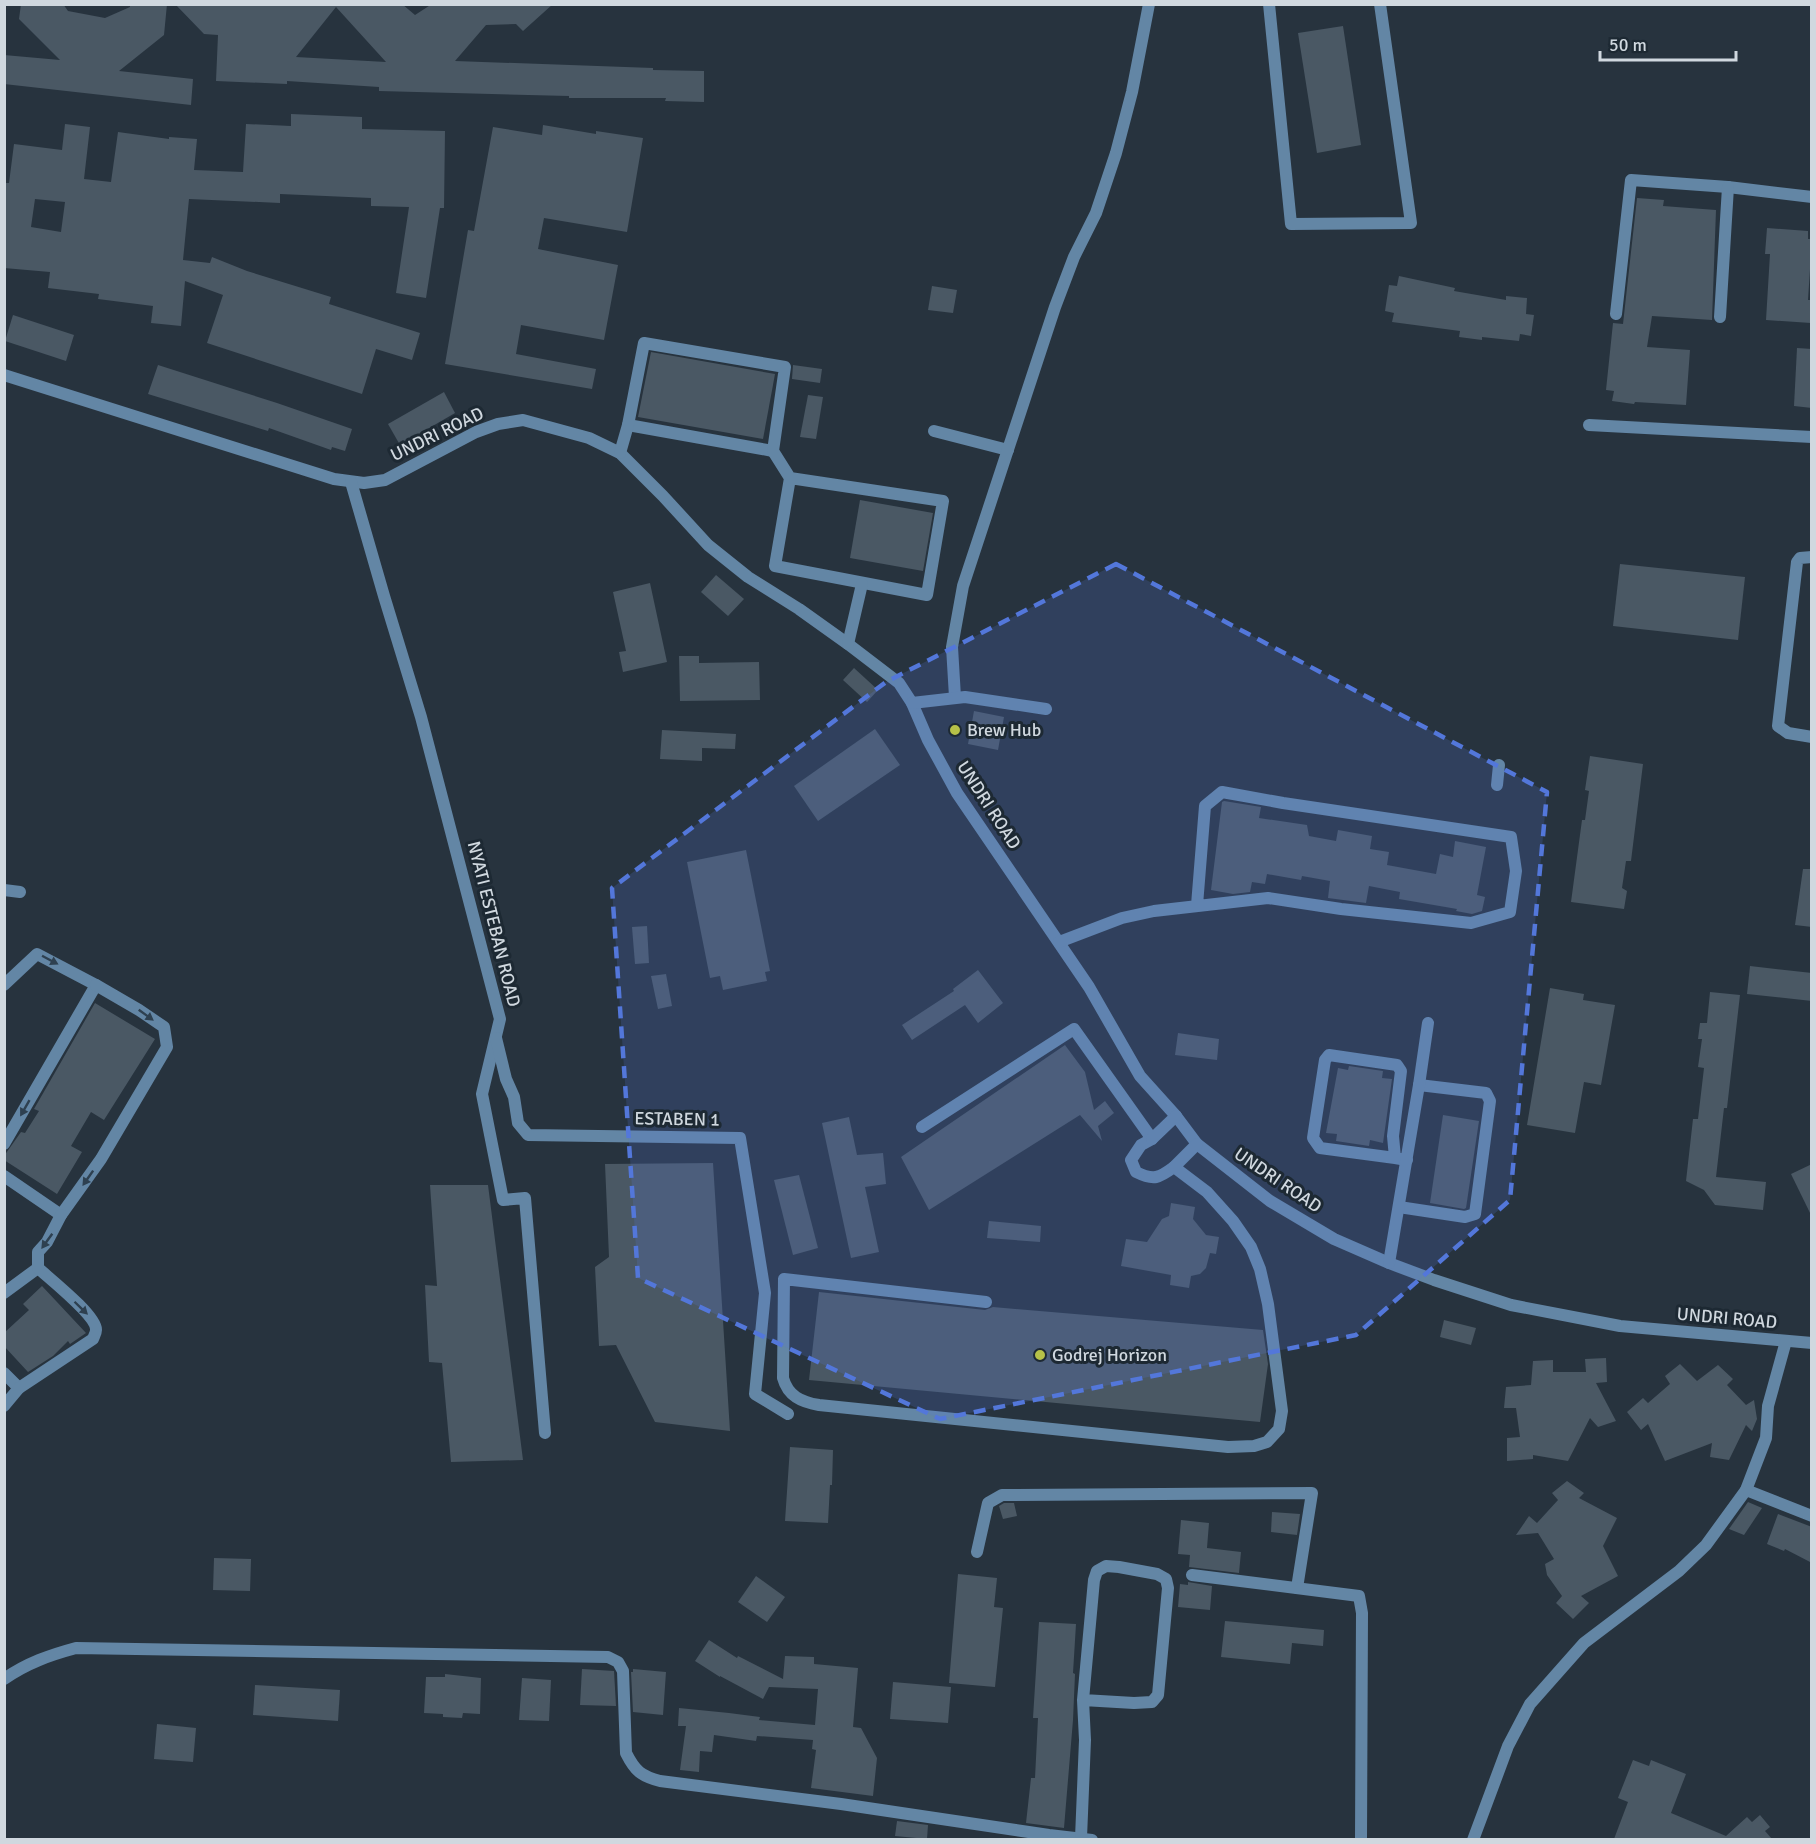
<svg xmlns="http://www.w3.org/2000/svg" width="1816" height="1844" font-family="Signika,sans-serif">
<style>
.building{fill:#4a5864;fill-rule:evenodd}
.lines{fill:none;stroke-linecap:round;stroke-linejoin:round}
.street{stroke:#6386a5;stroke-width:12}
.oneway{fill:#2e4050}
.marked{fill:#5377da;fill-opacity:0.2;stroke:#5377da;stroke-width:4.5;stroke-dasharray:12 8;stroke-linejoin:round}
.poi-dot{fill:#b6c148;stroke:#1d2933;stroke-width:2}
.labels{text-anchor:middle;stroke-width:6;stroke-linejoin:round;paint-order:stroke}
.street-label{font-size:18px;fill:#d0d8df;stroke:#1d2933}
.poi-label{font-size:18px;fill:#d0d8df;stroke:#1d2933;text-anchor:start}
</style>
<rect width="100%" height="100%" fill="#27333e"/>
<g class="building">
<path d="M21,4H63L68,11L105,18L130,7V4H167L164,35L119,71L193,79L191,105L4,84V55L60,60L19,19Z"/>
<path d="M175,4H254L264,6L268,4H402L415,15L432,4H553L523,31L516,24L486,25L455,61L653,68V70L704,71V102L665,101L666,98H569V96L379,91V87L287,81V84L216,81L218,35L204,34ZM336,7L386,62L296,57Z"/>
<path d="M1343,26L1361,145L1317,153L1298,33Z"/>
<path d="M291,114L362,117V129L445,131L444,208H440L426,298L396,293L409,207L371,206V198L280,194V203L189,199L183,260L210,263L212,257L247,271L331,297L329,304L420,333L412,360L376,349L362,394L207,343L223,295L185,281L181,326L151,323L153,306L98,299L99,294L48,288L50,272L4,268V195L6,183H9L14,144L62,150L65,124L90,127L84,179L111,182L118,132L169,139V137L197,139L194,170L243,172L246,124L291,126ZM35,199L65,202L61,232L31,227Z"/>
<path d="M543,125L596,134V131L643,138L627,232L544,218L538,249L618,265L604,340L521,325L516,354L596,369L592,389L445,364L468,230L474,231L493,127L542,135Z"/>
<path d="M1637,198L1664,200L1663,206L1716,210L1712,320L1652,316L1647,347L1690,350L1686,405L1635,402L1634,404L1612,401L1614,391L1606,390L1613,323L1623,324Z"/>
<path d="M1767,228L1808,231V239H1812L1808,300H1812L1811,323L1766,320L1770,254H1765Z"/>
<path d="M1399,276L1455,288L1454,291L1506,300V296L1527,298L1526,314L1534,315L1531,336L1520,334L1519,341L1482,337V340L1459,337L1460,331L1392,322L1394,313L1385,311L1389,285L1397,286Z"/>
<path d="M932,286L957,290L953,313L928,310Z"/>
<path d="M13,315L74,335L66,361L5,341Z"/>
<path d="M1797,348L1812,349V408L1794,406Z"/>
<path d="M651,352L775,374L763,439L638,417Z"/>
<path d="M158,365L277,403L352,429L345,451L332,447L331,450L269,428L268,431L148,394Z"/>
<path d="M793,365L822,369L820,383L792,379Z"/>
<path d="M444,392L455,413L400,445L388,424Z"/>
<path d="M808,395L823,397L816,439L800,437Z"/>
<path d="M860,500L933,513L923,571L850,558Z"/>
<path d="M1620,564L1745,577L1738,640L1613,626Z"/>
<path d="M716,575L744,599L728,616L701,592Z"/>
<path d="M650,583L667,662L623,672L619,652L626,651L613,592Z"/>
<path d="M679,656H699V663L759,662L760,700L680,701Z"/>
<path d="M854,668L878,690L867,702L843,680Z"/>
<path d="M974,711L1004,717L998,750L968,744Z"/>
<path d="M875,729L900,765L818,821L794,786Z"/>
<path d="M662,730L736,734L735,749L702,748V761L660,759Z"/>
<path d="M1590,756L1643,764L1631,861H1626L1622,888L1627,891L1624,909L1571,902L1582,820H1585L1589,791L1585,790Z"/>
<path d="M1224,801L1261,807L1259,818L1307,825L1309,836L1336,841L1338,830L1372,836L1370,849L1389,852L1387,865L1436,874L1440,854L1453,857L1455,841L1486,847L1477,895L1485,897L1482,911L1472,914L1456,911L1457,909L1399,899L1400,892L1369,886L1366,903L1328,898L1330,881L1302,876L1301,880L1267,874L1265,884L1252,882L1250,892L1233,894L1211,890L1222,802Z"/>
<path d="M746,850L770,971L765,972L767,981L723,990L720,976L710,978L687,862Z"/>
<path d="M1803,869H1812V927L1795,925Z"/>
<path d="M647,926L649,963L635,964L632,927Z"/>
<path d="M1750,966L1812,973V1001L1747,994Z"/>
<path d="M978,970L1003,1003L978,1023L965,1005L912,1040L902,1025L954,991L953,989Z"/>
<path d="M666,974L672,1006L658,1009L651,976Z"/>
<path d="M1550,988L1584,994L1583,1000L1615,1005L1601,1085L1584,1082L1575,1133L1527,1125Z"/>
<path d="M1710,992L1740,995L1727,1108H1724L1716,1177L1766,1182L1763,1210L1715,1205L1704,1190L1686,1181L1693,1119H1698L1704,1068L1698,1067L1702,1039H1698L1700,1023H1707Z"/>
<path d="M95,1003L155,1039L104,1120L91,1112L71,1146L82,1152L57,1194L4,1160V1156L21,1132L25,1133L39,1111L34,1109Z"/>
<path d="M1178,1033L1219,1039L1217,1060L1175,1055Z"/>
<path d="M1065,1045L1085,1072L1094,1110L1105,1101L1114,1113L1098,1126L1102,1141L1080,1115L929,1210L901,1157Z"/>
<path d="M1349,1066L1383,1071L1382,1078L1392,1079L1383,1143L1370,1140L1369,1146L1336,1141L1337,1134L1326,1133L1338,1068L1348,1070Z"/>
<path d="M1443,1115L1479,1121L1466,1208L1464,1209L1430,1203Z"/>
<path d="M849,1117L857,1155L883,1153L886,1184L865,1187L879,1252L851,1258L822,1123Z"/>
<path d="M713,1163L730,1431L655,1422L616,1345L599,1346L595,1267L609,1257L605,1164Z"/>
<path d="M1812,1164V1217L1791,1174Z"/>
<path d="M799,1175L818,1248L793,1255L774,1180Z"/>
<path d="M430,1185H488L523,1460L451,1462L442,1363L429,1362L425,1285L437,1286Z"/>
<path d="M1171,1203L1195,1207L1193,1219L1206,1235L1219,1237L1216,1254L1210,1253L1206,1268L1200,1274L1191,1276L1189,1288L1170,1285L1171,1275L1121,1266L1126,1239L1147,1242L1162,1219L1169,1216Z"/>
<path d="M989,1221L1041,1226L1040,1242L987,1238Z"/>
<path d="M42,1286L86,1333L70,1344L68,1341L53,1356L28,1372L4,1346V1333L29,1310L23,1304Z"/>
<path d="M819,1292L985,1310L993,1307L1263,1330L1268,1364L1260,1422L809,1380Z"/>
<path d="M1444,1320L1476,1328L1471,1345L1440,1337Z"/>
<path d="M1606,1358L1607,1382L1596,1383L1616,1421L1598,1427L1590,1418L1568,1461L1533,1455V1459L1507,1461V1438L1520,1437L1516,1408H1504L1506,1387L1531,1385L1533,1361L1553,1360V1372H1586L1585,1359Z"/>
<path d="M1680,1364L1697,1381L1718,1365L1733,1379L1727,1385L1746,1405L1754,1400L1757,1419L1752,1431L1746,1425L1729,1460L1710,1457L1712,1443L1665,1461L1648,1424L1641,1430L1627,1412L1643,1398L1648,1403L1670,1384L1665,1376Z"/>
<path d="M790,1447L833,1450L832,1485H830L828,1523L785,1521Z"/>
<path d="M1567,1481L1584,1493L1579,1498L1617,1518L1603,1546L1618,1576L1581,1596L1589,1603L1573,1619L1556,1603L1562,1596L1547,1575L1545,1564L1554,1559L1538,1533L1516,1535L1529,1516L1537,1523L1558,1500L1552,1493Z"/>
<path d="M1748,1502L1762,1508L1744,1535L1729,1529Z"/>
<path d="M1004,1503H1014L1017,1516L1003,1519L999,1506Z"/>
<path d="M1272,1512L1300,1514L1297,1535L1271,1532Z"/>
<path d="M1778,1514L1812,1527V1563L1785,1549L1784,1551L1767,1544Z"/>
<path d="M1181,1520L1209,1523L1207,1548L1241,1552L1239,1573L1189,1567L1190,1555L1178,1554Z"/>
<path d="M214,1558L251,1559L250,1591L213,1590Z"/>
<path d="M958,1574L997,1578L994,1607L1003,1608L995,1687L949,1683Z"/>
<path d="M756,1576L785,1597L767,1622L738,1602Z"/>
<path d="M1188,1582L1212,1586L1210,1610L1178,1607L1180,1584L1188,1585Z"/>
<path d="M1225,1621L1324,1630L1323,1646L1292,1643L1290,1664L1221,1657Z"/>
<path d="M1039,1622L1076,1624L1073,1673L1075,1674L1073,1720L1064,1828L1026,1823L1031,1778H1035L1038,1718H1033Z"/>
<path d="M709,1640L737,1658L738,1656L783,1679L785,1656L814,1657V1664L858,1668L853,1727L861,1728L877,1758L873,1796L811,1788L816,1750L812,1749L813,1740L757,1736L756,1741L714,1735L712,1752L700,1751L699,1772L680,1770L686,1726H678L679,1708L729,1713L760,1717L759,1720L815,1725L818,1689L769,1687L763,1699L720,1676V1677L695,1661Z"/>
<path d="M582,1669L614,1671L616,1706L580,1705Z"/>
<path d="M633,1669L666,1672L663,1715L633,1712L631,1672H633Z"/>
<path d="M445,1674L481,1678L480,1714L463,1713L462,1718L443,1717V1714L424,1713L426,1677H445Z"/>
<path d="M522,1678L551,1680L549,1721L519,1720Z"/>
<path d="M893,1682L951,1687L948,1723L890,1719Z"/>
<path d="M255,1685L340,1690L338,1721L253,1715Z"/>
<path d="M157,1724L196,1728L193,1762L154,1759Z"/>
<path d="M1633,1760L1649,1766L1651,1760L1686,1774L1671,1813L1726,1836L1747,1817L1752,1822L1760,1815L1770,1827L1765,1831L1772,1839H1614L1628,1802L1618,1798Z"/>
<path d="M897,1821L928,1825L927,1839L895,1836Z"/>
</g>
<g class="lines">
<g class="street">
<path d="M1269,4L1291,224L1411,223L1380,4"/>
<path d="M1616,314L1631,180L1728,187L1812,197"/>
<path d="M1720,317L1728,187"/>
<path d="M4,375L334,479L364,483L385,480L476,432L498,424L523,420L589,438L620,453L663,496L708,545L748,577L799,609L848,644L899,683L912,703L928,740L957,793L1089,987L1140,1076L1176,1116L1197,1144L1270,1201L1334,1239L1389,1263L1434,1280L1511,1305L1620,1326L1812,1343"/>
<path d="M628,425L773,451"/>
<path d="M1589,425L1812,437"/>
<path d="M934,431L1008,450"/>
<path d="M620,453L628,425L644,343L785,367L773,451L790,478L775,566L927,595L943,501L790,478"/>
<path d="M351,482L384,596L421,717L500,1019L482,1094L503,1200L525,1198L545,1433"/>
<path d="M1812,557L1800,558L1797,562L1778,726L1788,733L1812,737"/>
<path d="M848,644L862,584"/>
<path d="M955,697L952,647L963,586L1055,307L1074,257L1096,213L1116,153L1132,92L1149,4"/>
<path d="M912,703L965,697L1046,709"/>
<path d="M1497,785L1499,765"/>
<path d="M4,890L20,892"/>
<path d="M1059,942L1122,918L1154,911L1268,898L1341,909L1471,923L1510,912L1516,871L1511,837L1283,803L1222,792L1205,806L1197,905"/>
<path d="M4,985L37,954L96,985L4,1144"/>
<path d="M496,1038L506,1079L514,1097L518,1123L528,1135L740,1138L765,1293L755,1394L788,1414"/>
<path d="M922,1127L1074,1029L1152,1139L1141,1145L1131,1160L1136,1172C1154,1181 1159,1178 1174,1167"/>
<path d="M1152,1139L1176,1116"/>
<path d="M1395,1158L1320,1148L1313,1138L1325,1060L1329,1055L1397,1065L1401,1071L1393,1136L1395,1158L1407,1160"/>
<path d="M4,1176L61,1215L101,1159L167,1047L164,1027L139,1010L96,985"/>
<path d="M1399,1207L1465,1217L1475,1214L1490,1101L1486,1093L1419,1085"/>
<path d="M1389,1263L1419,1085L1428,1023"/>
<path d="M4,1293L38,1268"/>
<path d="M986,1302L784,1279L783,1378C788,1396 801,1402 819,1405L1228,1447L1254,1446L1267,1442L1279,1429L1282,1411L1268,1304L1260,1269L1251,1247L1233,1221L1207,1192L1174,1167L1197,1144"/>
<path d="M4,1373L19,1388"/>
<path d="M4,1406L19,1388L93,1339C94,1336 96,1333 96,1330C97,1316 50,1279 38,1268V1252L47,1242L61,1215"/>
<path d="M1746,1490L1812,1516"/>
<path d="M977,1552L988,1503L1002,1495L1312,1493L1297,1588"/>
<path d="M1192,1575L1359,1596L1362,1613L1361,1840"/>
<path d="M4,1679C27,1663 50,1655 76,1648L608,1657L618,1662L623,1671L626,1753C635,1771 641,1776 660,1781L841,1804L1049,1835L1092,1840"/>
<path d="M1081,1838L1085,1740L1083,1700L1094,1580L1097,1571L1106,1566L1119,1567L1157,1574L1166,1579L1168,1588L1158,1695L1152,1702L1134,1703L1083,1700"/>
<path d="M1473,1840L1508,1746L1530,1704L1584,1643L1679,1571L1706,1545L1746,1490L1766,1438L1768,1406L1786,1341"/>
</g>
</g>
<defs><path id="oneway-solid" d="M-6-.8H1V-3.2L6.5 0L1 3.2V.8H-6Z" transform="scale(1.5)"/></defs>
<g class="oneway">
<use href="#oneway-solid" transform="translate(50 960) rotate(28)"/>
<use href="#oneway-solid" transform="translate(146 1015) rotate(36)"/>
<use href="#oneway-solid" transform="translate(25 1108) rotate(120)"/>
<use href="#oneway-solid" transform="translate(88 1178) rotate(125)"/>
<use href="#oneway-solid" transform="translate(47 1241) rotate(126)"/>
<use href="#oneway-solid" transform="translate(81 1308) rotate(44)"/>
</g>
<path class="marked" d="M1116,564L1547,792L1510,1200L1356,1335L940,1419L638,1278L612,888L886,682Z"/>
<g class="poi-dot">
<circle cx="955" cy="730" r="6"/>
<circle cx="1040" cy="1355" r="6"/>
</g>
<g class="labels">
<g class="street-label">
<text transform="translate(437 434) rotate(-26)" y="6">UNDRI ROAD</text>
<text transform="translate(989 805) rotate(57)" y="6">UNDRI ROAD</text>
<text transform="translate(494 924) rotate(76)" y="6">NYATI ESTEBAN ROAD</text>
<text transform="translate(677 1119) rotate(1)" y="6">ESTABEN 1</text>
<text transform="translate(1278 1180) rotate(34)" y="6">UNDRI ROAD</text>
<text transform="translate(1727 1318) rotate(5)" y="6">UNDRI ROAD</text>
</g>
<g class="poi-label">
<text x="967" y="736">Brew Hub</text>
<text x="1052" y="1361">Godrej Horizon</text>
</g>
</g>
<rect width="1816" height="1844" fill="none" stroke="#d0d8df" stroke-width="12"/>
<path d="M1600 51v9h136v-9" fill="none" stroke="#d0d8df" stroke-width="3"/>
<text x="1609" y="51" font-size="18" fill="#d0d8df" stroke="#1d2933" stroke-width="4.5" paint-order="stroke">50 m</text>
</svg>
